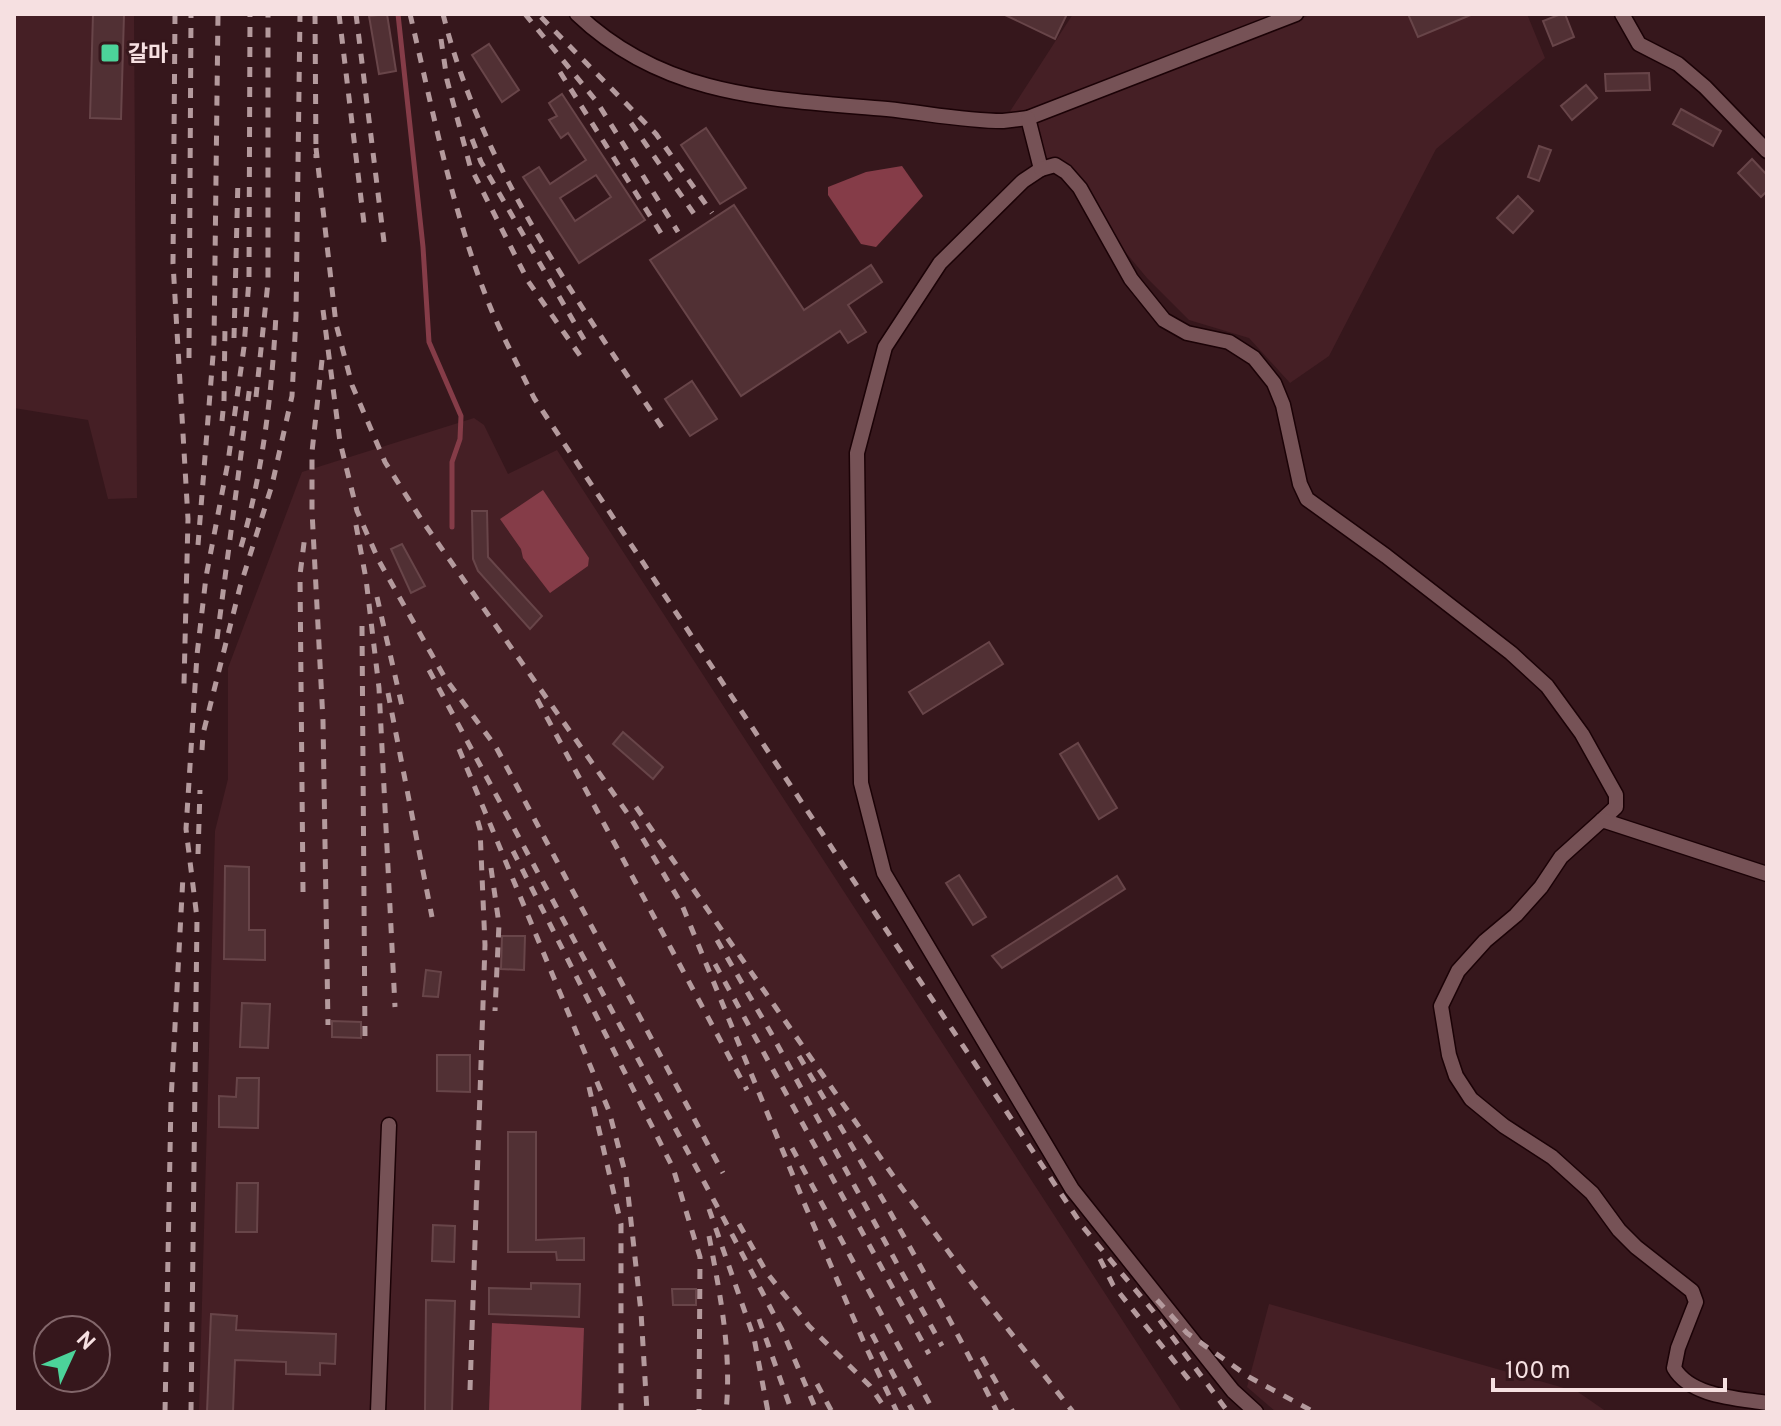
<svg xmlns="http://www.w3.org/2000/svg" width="1781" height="1426" font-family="Overpass,'Noto Sans KR',sans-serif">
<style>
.built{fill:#451f25}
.water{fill:#853c48}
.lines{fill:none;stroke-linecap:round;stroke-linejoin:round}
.stream{stroke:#853c48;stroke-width:5}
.building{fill:#513034;stroke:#684549;stroke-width:2;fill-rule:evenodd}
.minor-casing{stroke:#1b0206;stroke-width:17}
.minor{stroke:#765256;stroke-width:14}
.rail{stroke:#b49a9d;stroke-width:5;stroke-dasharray:10 10;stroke-linecap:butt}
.poi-dot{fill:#4cd39a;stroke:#36171c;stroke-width:3}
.labels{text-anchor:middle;stroke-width:6;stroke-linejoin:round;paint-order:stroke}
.poi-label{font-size:22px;font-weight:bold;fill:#f6e0e1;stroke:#36171c;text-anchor:start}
</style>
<rect width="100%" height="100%" fill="#36171c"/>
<g class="built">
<path d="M14,14H134L137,498L108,499L88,420L14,408Z"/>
<path d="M1073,14H1269L1275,29L1312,14H1527L1545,58L1436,149L1329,356L1290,383L1249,338L1189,320L1147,278L1009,113Z"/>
<path d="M474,418L484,425L508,474L557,450L1182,1412H199L215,831L228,779V668L302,472Z"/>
<path d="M1269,1304L1578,1392L1607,1412H1276L1247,1387Z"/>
</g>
<g class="water">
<path d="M902,166L923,196L876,247L861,244L828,195V187L866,172Z"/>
<path d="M543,490L589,558L588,566L550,593L523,558L521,549L500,519Z"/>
<path d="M492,1323L584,1328L581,1412H489Z"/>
</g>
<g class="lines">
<path class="stream" d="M398,14L423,247L429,342L461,416L460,439L452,462V527"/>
</g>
<g class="building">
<path d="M93,14H124L121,119L90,118Z"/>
<path d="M387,14L396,71L379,74L369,16Z"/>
<path d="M1003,14H1067L1055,39Z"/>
<path d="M1408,14H1473L1418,37Z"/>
<path d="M1561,14H1565L1574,37L1553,46L1543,21Z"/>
<path d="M489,44L519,90L502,102L472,55Z"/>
<path d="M1649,73L1650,90L1606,91L1605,74Z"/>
<path d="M1586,85L1597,98L1572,120L1561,106Z"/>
<path d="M562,94L645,220L579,263L523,177L539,167L550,184L586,160L568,133L561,138L549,120L557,116L549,103ZM596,175L611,197L575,221L560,198Z"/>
<path d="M1681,109L1721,131L1713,146L1673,124Z"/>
<path d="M706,128L746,188L720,204L681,145Z"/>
<path d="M1539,146L1551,150L1539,181L1528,177Z"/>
<path d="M1752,159L1767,175V191L1761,197L1738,173Z"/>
<path d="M1518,196L1533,211L1513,233L1497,218Z"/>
<path d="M734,205L804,310L871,265L882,282L848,305L866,332L848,343L840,331L741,396L650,260Z"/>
<path d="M692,381L717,419L690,436L665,399Z"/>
<path d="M472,511H487L488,557L542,616L530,629L478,571L473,559Z"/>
<path d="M402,544L425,586L411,593L391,549Z"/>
<path d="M989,642L1003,664L923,714L909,692Z"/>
<path d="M623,732L663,767L653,779L613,744Z"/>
<path d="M1078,743L1117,808L1099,819L1060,754Z"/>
<path d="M225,866L249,867V930H265V960L224,959Z"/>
<path d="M959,875L986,917L973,925L946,883Z"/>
<path d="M1117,876L1125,889L1002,968L992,956Z"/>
<path d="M502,936H525L524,970L501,969Z"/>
<path d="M426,970L441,972L438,997L423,996Z"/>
<path d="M242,1003L270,1004L268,1048L240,1047Z"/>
<path d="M332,1021L361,1022V1038L332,1037Z"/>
<path d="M437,1055H470V1092L437,1091Z"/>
<path d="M237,1078H259L258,1128L219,1127V1096L236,1097Z"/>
<path d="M508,1132H536V1240L584,1238V1260H557L556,1252H508Z"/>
<path d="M237,1183H258L257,1232H236Z"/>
<path d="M433,1225L455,1226L454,1262L432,1261Z"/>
<path d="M531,1283L580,1284L579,1317L489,1314V1288L531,1289Z"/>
<path d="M672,1289H696V1305H673Z"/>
<path d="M426,1300L455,1301L452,1412H425Z"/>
<path d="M211,1314L237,1316L236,1330L336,1334L335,1364L320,1363V1375L286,1374V1362L235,1360L233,1412H207Z"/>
</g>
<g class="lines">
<g class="minor-casing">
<g id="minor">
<path d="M577,14C665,98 772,99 887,109C926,113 964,121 1003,121L1028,118L1296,14"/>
<path d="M1622,14L1639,44L1678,64L1705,87L1767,151"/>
<path d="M1028,118L1041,169L1023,181L940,263L885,347L857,453L861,783L884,873L1072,1189L1233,1391L1256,1412"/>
<path d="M1041,169L1055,165L1066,172L1080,188L1131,279L1164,320L1187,333L1229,342L1254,358L1274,383L1283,405L1300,484L1307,499L1386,556L1511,653L1547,686L1582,734L1616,795V807L1602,820"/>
<path d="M1767,874L1602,820L1561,857L1541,887L1516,915L1485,941L1458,971L1441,1006L1449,1055L1456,1076L1471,1099L1504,1126L1552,1157L1592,1193L1619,1230L1636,1247L1692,1291L1696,1302L1678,1348L1674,1368C1691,1397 1737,1398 1767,1403"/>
<path d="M378,1412L389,1125"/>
</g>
</g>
<use href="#minor" class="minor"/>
<g class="rail">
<path d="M175,14L173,263L188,519L184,684"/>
<path d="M315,14L316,158"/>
<path d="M339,14L365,232"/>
<path d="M356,14L384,242"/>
<path d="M410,14C433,111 452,211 489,304C502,336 519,367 534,398L1083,1227L1153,1311L1228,1412"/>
<path d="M443,14C482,170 578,301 665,432"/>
<path d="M525,14L597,102L678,232"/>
<path d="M541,17L656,134L712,213"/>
<path d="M441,39L447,80L470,166L528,281L581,357"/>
<path d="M560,72L664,238"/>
<path d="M631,123L699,221"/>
<path d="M472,139L481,162L589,348"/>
<path d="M316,148L336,324L352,385L385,462L421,519L630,817L682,905L805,1205L865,1345L897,1412"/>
<path d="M323,310L340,442L357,511L379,561L445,678L496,747L723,1173"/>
<path d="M234,338L238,178"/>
<path d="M189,358L191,14"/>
<path d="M322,360L312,452V511L323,721L328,1025"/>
<path d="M256,397L268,282V14"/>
<path d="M222,421L224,401L225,326"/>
<path d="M356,525L366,579L379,688L395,1007"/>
<path d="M198,545L214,343L218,14"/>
<path d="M241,547C263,472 272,392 276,314"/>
<path d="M377,597L402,706"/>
<path d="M362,626L365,1039"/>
<path d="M217,639L250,385"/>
<path d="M429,670L725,1221L782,1330L817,1412"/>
<path d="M388,693L432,917"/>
<path d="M537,699L747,1090"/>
<path d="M459,749L609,1111L626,1176L641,1312L647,1412"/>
<path d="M202,750L203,734L240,587L272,485L292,396L296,316L300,14"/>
<path d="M636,807L896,1180L967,1277L1073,1412"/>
<path d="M513,851L673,1168L700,1257L699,1412"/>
<path d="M198,854L200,790"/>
<path d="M491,868L499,924L495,1011"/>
<path d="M303,892L300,575L305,535"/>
<path d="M717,940L771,1033L942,1346"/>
<path d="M715,964L929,1354"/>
<path d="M799,1056C868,1173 937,1290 997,1412"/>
<path d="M589,1087L621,1224V1412"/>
<path d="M792,1148L934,1412"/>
<path d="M709,1209L754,1338L768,1412"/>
<path d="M739,1224L767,1273L809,1326L870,1386L887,1411"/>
<path d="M709,1236C720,1294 732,1352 726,1412"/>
<path d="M1100,1259L1113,1285L1190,1381"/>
<path d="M1157,1300L1187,1333L1249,1377L1314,1412"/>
<path d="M759,1319L792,1412"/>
<path d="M872,1334L913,1412"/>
<path d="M982,1357L1013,1412"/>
<path d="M817,1384L832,1412"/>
<path d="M470,1390L485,945L480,829L476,815"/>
<path d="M165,1412L171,1101L183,876"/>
<path d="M191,1412L197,918L186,829L197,655L206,577L228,462L244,347L249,279L250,14"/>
</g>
</g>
<rect class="poi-dot" x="100" y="43" width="20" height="20" rx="4"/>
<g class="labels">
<g class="poi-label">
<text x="128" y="61">갈마</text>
</g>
</g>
<rect width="1781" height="1426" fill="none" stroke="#f6e0e1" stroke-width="32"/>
<g transform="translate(72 1354) rotate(46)"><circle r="38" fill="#36171c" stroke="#83676b" stroke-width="2"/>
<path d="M0-6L14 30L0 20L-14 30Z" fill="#4cd39a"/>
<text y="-12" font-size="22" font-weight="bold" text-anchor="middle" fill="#f6e0e1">N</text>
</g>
<path d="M1493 1378v12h232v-12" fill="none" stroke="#f6e0e1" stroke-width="4"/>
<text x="1505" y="1378" font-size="24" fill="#f6e0e1" stroke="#36171c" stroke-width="6" paint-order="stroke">100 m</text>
</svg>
